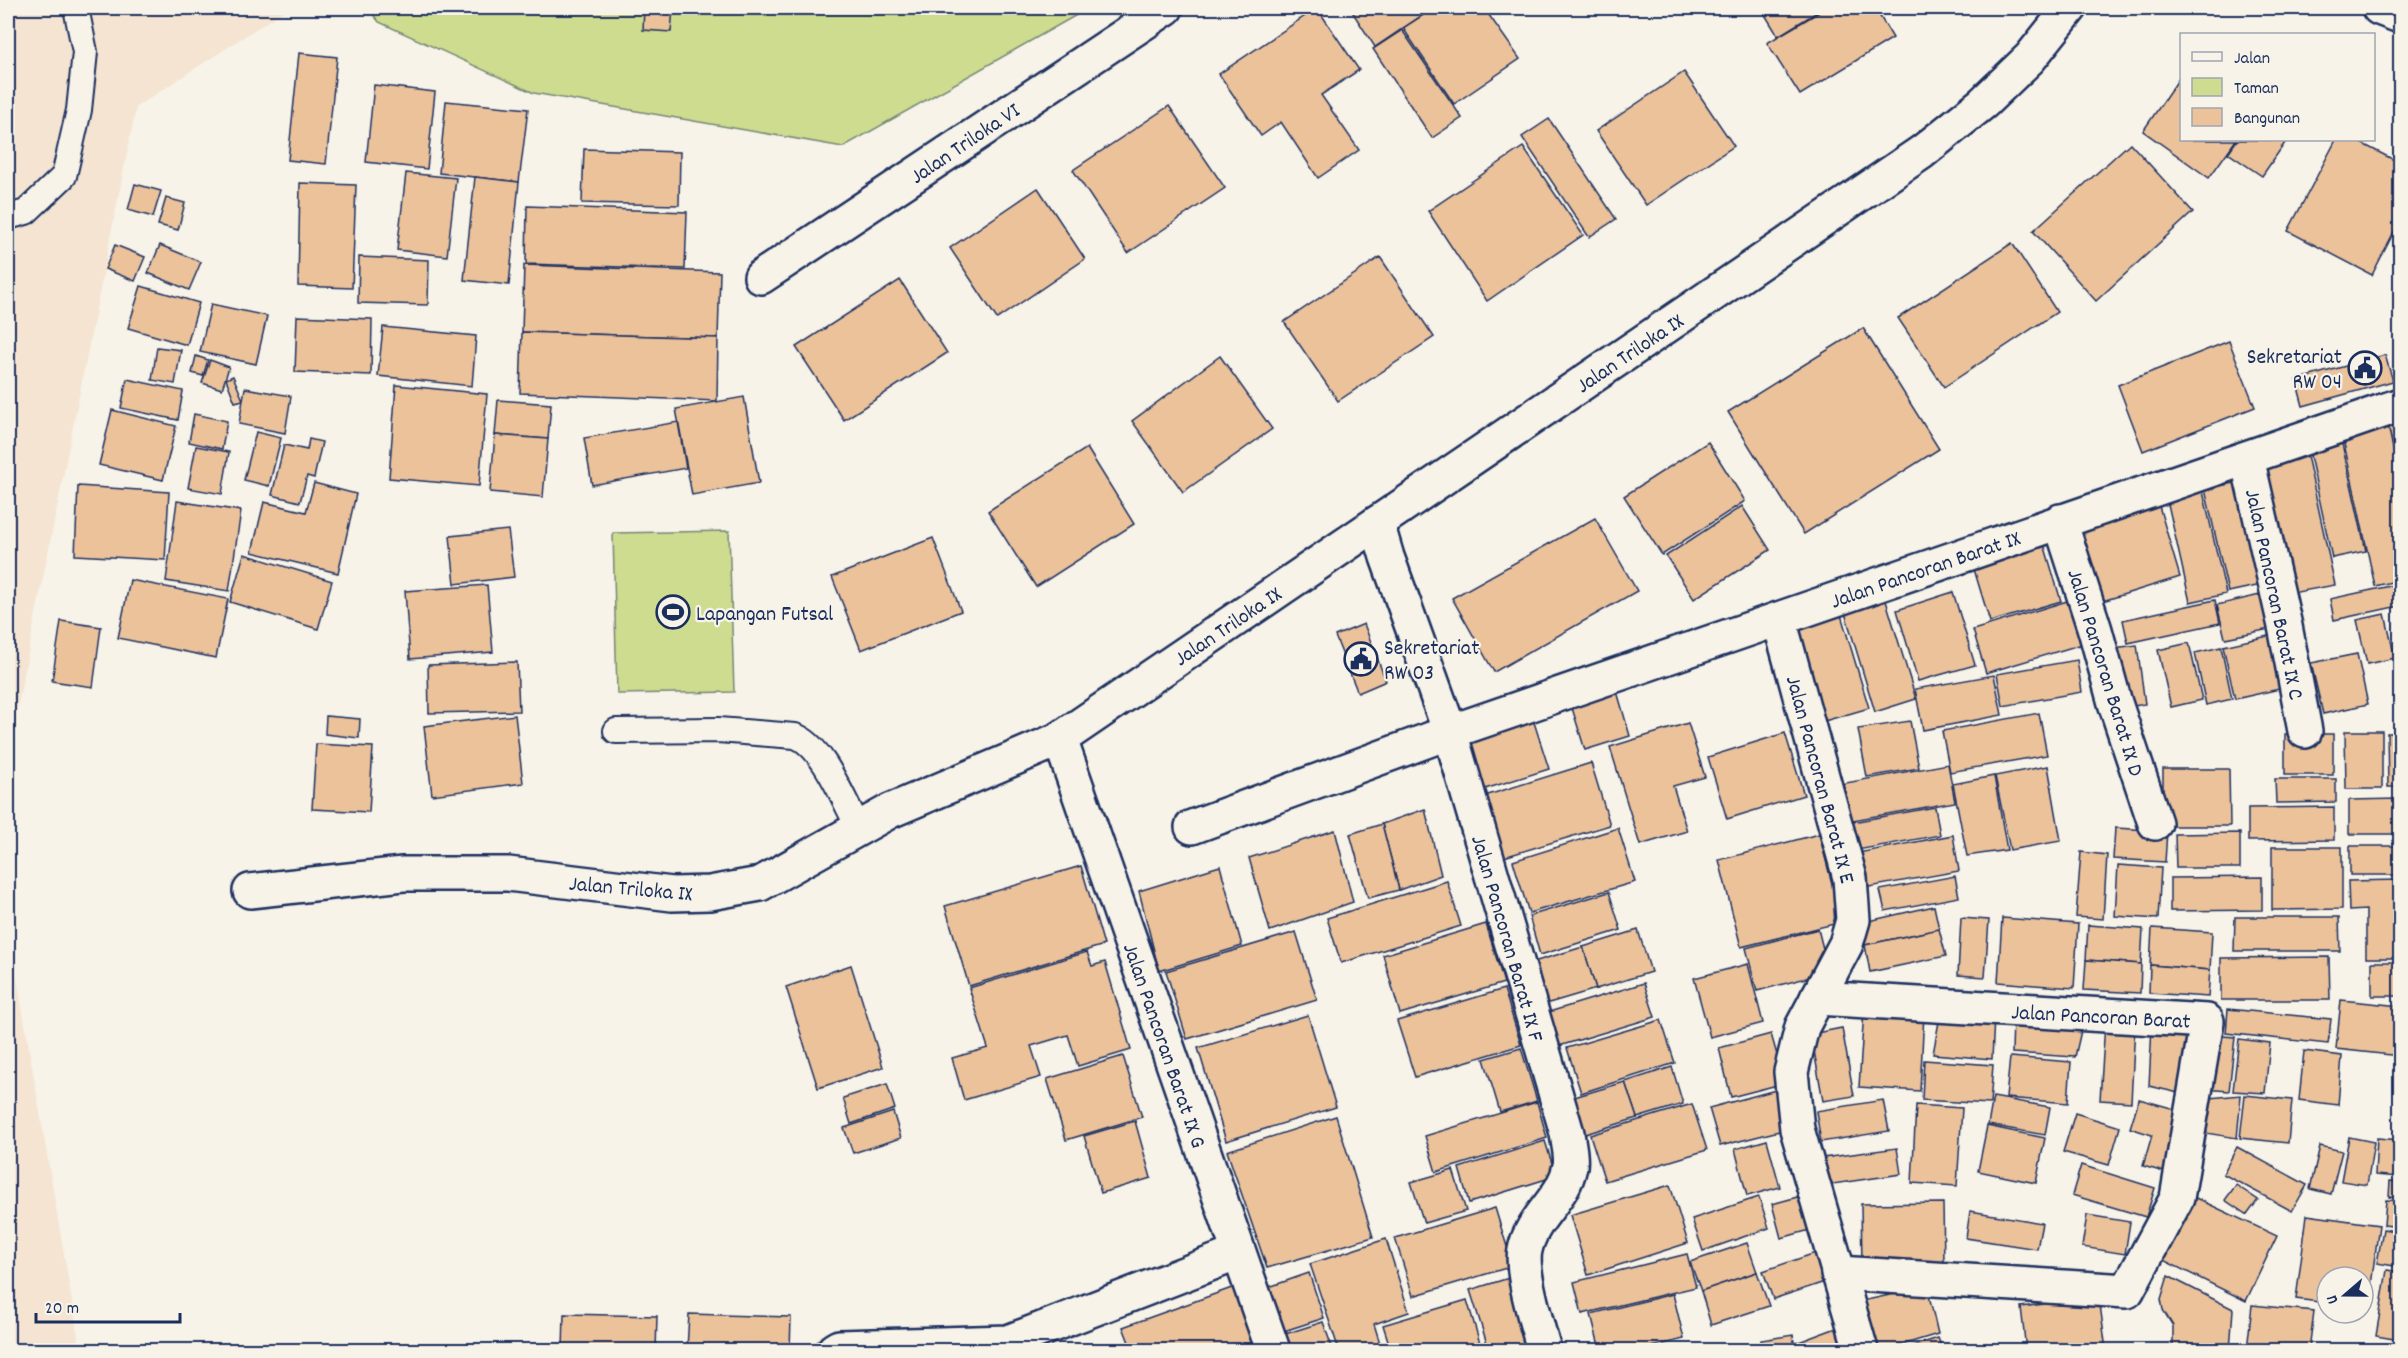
<svg xmlns="http://www.w3.org/2000/svg" width="2408" height="1358" font-family="Dekko,sans-serif">
<style>
.built{fill:#f4e4d1}
.green{fill:#cedc8f;stroke:#748676;stroke-width:1.5}
.building{fill:#ecc29b;stroke:#1b2f5e;stroke-width:1.5}
.lines{fill:none;stroke-linecap:round;stroke-linejoin:round}
.lane-casing{stroke:#1b2f5e;stroke-width:28}
.street-casing{stroke:#1b2f5e;stroke-width:38}
.lane{stroke:#f7f3e8;stroke-width:24}
.street{stroke:#f7f3e8;stroke-width:33}
.labels{text-anchor:middle;stroke-width:4.5;stroke-linejoin:round;paint-order:stroke}
.street-label{font-size:22px;fill:#1b2f5e;stroke:#f7f3e8}
.poi-label{font-size:22px;fill:#1b2f5e;stroke:#f7f3e8;text-anchor:start}
</style>
<rect width="100%" height="100%" fill="#f7f3e8"/>
<filter id="ink" filterUnits="userSpaceOnUse"><feTurbulence type="fractalNoise" baseFrequency=".0167" numOctaves="2"/><feDisplacementMap in="SourceGraphic" scale="12" xChannelSelector="R" yChannelSelector="G"/><feConvolveMatrix kernelMatrix="1 2 1 2 8 2 1 2 1" color-interpolation-filters="sRGB"/></filter>
<g filter="url(#ink)">
<g class="built">
<path d="M8,8H288L136,107L8,755Z"/>
<path d="M8,925L80,1349L8,1350Z"/>
</g>
<g class="green">
<path d="M368,8H1089L843,147L534,93L379,22Z"/>
<path d="M729,531L734,692L617,694L613,533Z"/>
</g>
<g class="building">
<path d="M644,8H673L671,32L643,30Z"/>
<path d="M1317,8L1359,70L1321,95L1359,150L1318,178L1281,122L1261,136L1219,74Z"/>
<path d="M1360,8H1433L1375,47L1353,13Z"/>
<path d="M1434,8H1484L1520,59L1454,104L1403,28Z"/>
<path d="M1761,8H1817L1819,11L1778,36Z"/>
<path d="M1826,8H1875L1893,38L1800,95L1767,43Z"/>
<path d="M1402,30L1462,118L1432,138L1373,49Z"/>
<path d="M299,53L337,57L326,164L288,160Z"/>
<path d="M1684,72L1734,146L1646,205L1596,131Z"/>
<path d="M2182,74V140H2236L2209,178L2143,131Z"/>
<path d="M374,85L435,92L427,169L366,162Z"/>
<path d="M446,101L528,109L519,182L439,173Z"/>
<path d="M1169,106L1225,188L1128,253L1073,170Z"/>
<path d="M1549,119L1616,219L1589,237L1522,137Z"/>
<path d="M2237,140H2287L2262,176L2228,153Z"/>
<path d="M2336,140H2355L2400,163V220L2372,275L2288,231Z"/>
<path d="M2130,143L2193,212L2096,301L2033,231Z"/>
<path d="M1523,147L1583,235L1487,301L1428,211Z"/>
<path d="M584,149L680,152L679,205L582,203Z"/>
<path d="M406,173L456,178L447,256L397,250Z"/>
<path d="M475,177L519,182L509,285L464,280Z"/>
<path d="M300,183L356,185L352,288L298,286Z"/>
<path d="M135,184L161,191L153,217L128,210Z"/>
<path d="M1038,188L1085,259L997,319L950,248Z"/>
<path d="M166,198L185,203L178,230L158,225Z"/>
<path d="M527,206L687,212L685,269L526,264Z"/>
<path d="M2012,243L2057,312L1944,387L1898,318Z"/>
<path d="M115,245L145,257L135,281L105,269Z"/>
<path d="M160,245L201,262L189,290L148,273Z"/>
<path d="M359,257L429,260L428,305L358,303Z"/>
<path d="M1380,257L1434,337L1338,401L1284,322Z"/>
<path d="M524,265L720,272L718,338L522,332Z"/>
<path d="M900,280L947,353L844,420L796,347Z"/>
<path d="M141,286L199,303L187,345L128,328Z"/>
<path d="M211,304L267,316L256,364L200,352Z"/>
<path d="M297,316L372,319L371,375L295,372Z"/>
<path d="M383,327L476,336L472,386L378,376Z"/>
<path d="M1863,328L1939,449L1804,534L1728,412Z"/>
<path d="M522,332L718,338L717,401L520,393Z"/>
<path d="M2229,341L2255,407L2143,451L2118,385Z"/>
<path d="M157,347L181,350L175,384L152,380Z"/>
<path d="M2385,355L2393,381L2303,406L2296,380Z"/>
<path d="M196,356L208,360L203,376L192,373Z"/>
<path d="M1220,356L1272,429L1183,492L1132,421Z"/>
<path d="M210,360L229,367L222,389L202,383Z"/>
<path d="M233,376L243,400L235,402L226,379Z"/>
<path d="M127,379L183,391L178,420L121,408Z"/>
<path d="M396,385L487,394L479,486L389,478Z"/>
<path d="M245,388L291,396L285,433L239,424Z"/>
<path d="M744,397L759,483L692,495L676,409Z"/>
<path d="M498,400L551,404L548,439L495,435Z"/>
<path d="M112,410L176,426L163,480L99,465Z"/>
<path d="M194,414L227,421L222,449L189,442Z"/>
<path d="M2400,417V482L2387,420Z"/>
<path d="M2387,420L2400,482V580L2375,586L2341,430Z"/>
<path d="M678,422L686,468L592,485L584,438Z"/>
<path d="M256,432L281,438L269,486L244,480Z"/>
<path d="M495,435L548,439L543,497L490,492Z"/>
<path d="M309,439L322,442L314,478L307,476L300,502L272,495L284,445L307,450Z"/>
<path d="M2341,439L2366,551L2332,558L2308,446Z"/>
<path d="M1708,442L1745,501L1662,555L1624,496Z"/>
<path d="M196,446L229,452L222,494L188,488Z"/>
<path d="M2305,446L2335,585L2292,593L2262,455Z"/>
<path d="M1087,448L1134,524L1036,587L988,511Z"/>
<path d="M2249,480L2271,583L2228,592L2205,489Z"/>
<path d="M314,483L356,494L338,573L252,552L264,502L306,512Z"/>
<path d="M78,486L169,492L165,560L75,555Z"/>
<path d="M2202,487L2226,594L2190,602L2166,495Z"/>
<path d="M2156,496L2180,577L2093,604L2068,523Z"/>
<path d="M177,501L241,511L229,591L166,581Z"/>
<path d="M1742,506L1770,550L1694,599L1666,556Z"/>
<path d="M1595,518L1637,591L1494,672L1452,598Z"/>
<path d="M508,530L514,577L455,584L450,536Z"/>
<path d="M2041,534L2061,601L1990,622L1970,556Z"/>
<path d="M933,538L961,611L861,650L832,577Z"/>
<path d="M244,554L332,581L318,629L230,602Z"/>
<path d="M130,580L228,599L216,658L118,638Z"/>
<path d="M487,585L493,652L410,659L405,591Z"/>
<path d="M2395,585L2399,606L2334,620L2330,599Z"/>
<path d="M1883,591L1916,699L1875,712L1842,603Z"/>
<path d="M1953,592L1975,665L1918,681L1897,610Z"/>
<path d="M2273,592L2280,627L2225,638L2217,605Z"/>
<path d="M2077,598L2089,642L1986,673L1973,630Z"/>
<path d="M2215,600L2220,623L2128,643L2123,620Z"/>
<path d="M1838,605L1869,708L1814,724L1783,621Z"/>
<path d="M2385,614L2395,658L2367,664L2357,620Z"/>
<path d="M61,621L101,627L93,687L52,681Z"/>
<path d="M1364,624L1386,681L1358,693L1335,636Z"/>
<path d="M2282,633L2293,686L2235,699L2223,646Z"/>
<path d="M2189,643L2202,700L2171,707L2158,650Z"/>
<path d="M2137,645L2145,704L2123,708L2114,648Z"/>
<path d="M2221,647L2232,699L2206,705L2195,653Z"/>
<path d="M2357,654L2368,704L2323,714L2311,663Z"/>
<path d="M2077,660L2082,692L2003,706L1997,674Z"/>
<path d="M517,662L519,711L429,713L428,665Z"/>
<path d="M1994,675L2002,715L1923,730L1915,689Z"/>
<path d="M1614,681L1630,736L1585,750L1568,695Z"/>
<path d="M2039,713L2047,755L1950,772L1942,731Z"/>
<path d="M515,715L523,783L432,795L424,726Z"/>
<path d="M326,716L360,719L359,738L325,734Z"/>
<path d="M1532,716L1549,769L1472,793L1456,739Z"/>
<path d="M1910,721L1919,768L1867,777L1858,729Z"/>
<path d="M1688,723L1705,777L1673,786L1687,831L1640,845L1610,747Z"/>
<path d="M2345,731H2382V789H2346Z"/>
<path d="M1785,733L1804,795L1727,819L1708,757Z"/>
<path d="M2387,733H2400V787H2388Z"/>
<rect x="2285" y="734" width="48" height="41"/>
<path d="M316,744L373,747L369,812L312,809Z"/>
<path d="M1591,763L1610,825L1494,860L1475,799Z"/>
<path d="M1948,764L1955,802L1842,822L1835,785Z"/>
<path d="M2048,766L2061,841L2010,850L1995,776Z"/>
<path d="M2163,769H2229L2230,826H2163Z"/>
<path d="M1994,776L2007,850L1967,856L1953,784Z"/>
<path d="M2275,779H2336V802L2276,803Z"/>
<path d="M2400,799V834H2349V800Z"/>
<path d="M1935,807L1940,835L1852,851L1847,823Z"/>
<path d="M2334,807V840L2248,841V808Z"/>
<path d="M1425,809L1441,875L1399,890L1382,824Z"/>
<path d="M1382,824L1399,890L1368,898L1350,834Z"/>
<path d="M1618,828L1635,882L1529,913L1513,861Z"/>
<path d="M2115,828L2167,831L2165,862L2113,859Z"/>
<path d="M1335,830L1353,902L1270,931L1249,858Z"/>
<path d="M2240,833V868H2176L2175,834Z"/>
<path d="M1819,834L1842,922L1741,947L1719,860Z"/>
<path d="M1953,835L1959,871L1864,888L1858,853Z"/>
<rect x="2350" y="846" width="50" height="29"/>
<path d="M2272,847H2342V909L2272,910Z"/>
<path d="M2081,852L2107,855L2103,919L2076,917Z"/>
<path d="M2118,865L2161,868L2158,919L2115,916Z"/>
<path d="M1081,866L1104,945L969,986L945,906Z"/>
<path d="M1220,866L1242,946L1159,971L1139,891Z"/>
<path d="M1955,876L1959,897L1885,911L1880,890Z"/>
<path d="M2262,877V910L2170,911V878Z"/>
<path d="M2400,880V958H2366V910L2349,911L2348,881Z"/>
<path d="M1447,881L1461,926L1341,963L1327,918Z"/>
<path d="M1609,892L1621,930L1540,955L1529,916Z"/>
<path d="M1934,906L1939,929L1865,945L1860,923Z"/>
<path d="M2235,917H2339L2340,951H2234Z"/>
<path d="M1961,918L1989,920L1985,977L1958,975Z"/>
<path d="M2002,918L2078,924L2074,988L1998,982Z"/>
<path d="M1486,924L1504,983L1400,1014L1383,955Z"/>
<path d="M2088,925L2143,929L2141,964L2086,960Z"/>
<path d="M2152,928L2212,932L2210,970L2150,965Z"/>
<path d="M1818,929L1829,972L1757,991L1746,948Z"/>
<path d="M1939,929L1946,956L1870,972L1865,945Z"/>
<path d="M1638,930L1651,972L1596,989L1583,947Z"/>
<path d="M1296,932L1317,1000L1187,1039L1166,971Z"/>
<path d="M1583,947L1596,989L1542,1005L1530,963Z"/>
<path d="M1087,952L1092,966L1105,962L1131,1050L1078,1066L1068,1035L1031,1046L1041,1077L964,1100L952,1058L988,1048L969,988Z"/>
<path d="M2329,957L2330,1000H2221V958Z"/>
<path d="M2086,960L2141,964L2140,993L2084,990Z"/>
<rect x="2372" y="962" width="28" height="34"/>
<path d="M1748,964L1763,1023L1710,1037L1694,978Z"/>
<path d="M851,965L883,1067L818,1088L786,987Z"/>
<path d="M2150,965L2210,970L2208,997L2149,993Z"/>
<path d="M1644,983L1655,1017L1559,1046L1549,1012Z"/>
<path d="M1504,989L1521,1045L1415,1077L1397,1021Z"/>
<path d="M2341,1000L2400,1006V1056L2336,1049Z"/>
<path d="M2228,1009L2331,1019L2328,1044L2226,1033Z"/>
<path d="M1864,1010L1924,1013L1920,1091L1859,1087Z"/>
<path d="M1308,1015L1336,1107L1226,1141L1198,1048Z"/>
<path d="M1940,1016L1994,1017L1992,1059L1933,1054Z"/>
<path d="M2013,1018L2083,1022L2075,1057L2012,1053Z"/>
<path d="M1661,1020L1675,1063L1581,1093L1567,1048Z"/>
<path d="M2105,1023L2135,1025L2131,1102L2100,1100Z"/>
<path d="M2152,1026L2190,1028L2183,1094L2149,1086Z"/>
<path d="M1842,1028L1854,1096L1823,1101L1811,1034Z"/>
<path d="M1771,1034L1785,1083L1731,1097L1719,1048Z"/>
<path d="M2210,1035L2235,1037L2229,1091L2204,1089Z"/>
<path d="M2239,1039L2270,1043L2265,1093L2233,1091Z"/>
<path d="M1521,1048L1537,1101L1500,1112L1484,1059Z"/>
<path d="M2304,1051L2342,1056L2338,1105L2299,1100Z"/>
<path d="M1123,1056L1142,1117L1066,1140L1047,1079Z"/>
<path d="M2010,1057L2071,1062L2068,1103L2006,1098Z"/>
<path d="M1924,1060L1993,1065L1990,1104L1922,1100Z"/>
<path d="M1672,1067L1683,1104L1637,1118L1625,1082Z"/>
<path d="M1625,1082L1637,1118L1582,1135L1571,1098Z"/>
<path d="M887,1084L895,1109L851,1124L843,1098Z"/>
<path d="M1776,1090L1787,1129L1720,1146L1709,1108Z"/>
<path d="M2241,1095L2237,1138L2199,1132L2210,1098Z"/>
<path d="M2245,1095L2292,1100L2288,1143L2240,1138Z"/>
<path d="M1993,1097L2050,1107L2045,1135L1988,1125Z"/>
<path d="M2139,1099L2182,1111L2164,1172L2143,1166L2152,1135L2130,1128Z"/>
<path d="M1883,1100L1889,1131L1821,1142L1816,1111Z"/>
<path d="M1537,1102L1547,1138L1436,1172L1425,1136Z"/>
<path d="M1692,1104L1707,1150L1605,1181L1590,1135Z"/>
<path d="M1916,1105L1962,1108L1957,1186L1912,1183Z"/>
<path d="M893,1112L901,1138L853,1153L844,1128Z"/>
<path d="M2075,1113L2120,1127L2109,1165L2063,1152Z"/>
<path d="M1336,1116L1373,1237L1267,1268L1227,1151Z"/>
<path d="M1135,1121L1151,1178L1101,1193L1084,1136Z"/>
<path d="M1987,1126L2045,1138L2036,1183L1978,1171Z"/>
<path d="M2349,1137L2374,1142L2367,1185L2341,1181Z"/>
<path d="M2377,1138L2400,1140V1177L2375,1175Z"/>
<path d="M1767,1140L1780,1187L1747,1196L1735,1149Z"/>
<path d="M1545,1141L1556,1176L1469,1203L1459,1168Z"/>
<path d="M2320,1146L2342,1151L2331,1194L2310,1189Z"/>
<path d="M2237,1147L2307,1185L2292,1211L2223,1174Z"/>
<path d="M1897,1148L1901,1174L1826,1185L1823,1158Z"/>
<path d="M2081,1165L2155,1188L2146,1217L2072,1195Z"/>
<path d="M1453,1170L1466,1211L1424,1223L1411,1182Z"/>
<path d="M2390,1181L2400,1182V1198L2389,1197Z"/>
<path d="M1670,1185L1688,1243L1588,1275L1570,1215Z"/>
<path d="M2236,1185L2258,1200L2247,1215L2225,1200Z"/>
<path d="M2185,1193L2277,1236L2246,1301L2155,1256Z"/>
<path d="M1801,1196L1810,1230L1781,1238L1772,1204Z"/>
<path d="M1759,1197L1769,1228L1703,1251L1692,1219Z"/>
<path d="M2386,1200L2400,1201V1227L2384,1225Z"/>
<path d="M1943,1203L1944,1263L1862,1265L1861,1204Z"/>
<path d="M1495,1208L1513,1266L1413,1296L1395,1238Z"/>
<path d="M1970,1211L2042,1223L2037,1249L1966,1238Z"/>
<path d="M2087,1215L2130,1222L2125,1254L2082,1247Z"/>
<path d="M2307,1215L2379,1225L2368,1308H2363V1277H2327V1303L2296,1299Z"/>
<path d="M2383,1229L2400,1232V1267L2377,1263Z"/>
<path d="M1386,1239L1409,1312L1374,1324L1382,1350H1339L1310,1264Z"/>
<path d="M1747,1243L1757,1272L1701,1291L1690,1262Z"/>
<path d="M1827,1249L1837,1278L1773,1299L1763,1271Z"/>
<path d="M1687,1254L1696,1287L1582,1314L1574,1282Z"/>
<path d="M2387,1270L2400,1272V1340L2376,1336Z"/>
<path d="M1757,1272L1769,1306L1711,1325L1701,1291Z"/>
<path d="M1309,1273L1324,1318L1284,1331L1269,1287Z"/>
<path d="M1519,1275L1538,1340L1505,1350H1489L1470,1290Z"/>
<path d="M2168,1276L2233,1309L2230,1350H2173V1326L2163,1310L2161,1299Z"/>
<path d="M1243,1284L1267,1350H1132L1123,1327Z"/>
<path d="M1927,1287L1938,1334L1885,1350H1879L1862,1301Z"/>
<path d="M1673,1294L1684,1339L1638,1350H1600L1591,1314Z"/>
<path d="M2099,1297L2106,1350H2026L2021,1307Z"/>
<path d="M1467,1300L1482,1350H1391L1383,1325Z"/>
<path d="M2252,1305L2314,1311L2309,1350H2247Z"/>
<path d="M564,1314L657,1316L656,1350H563Z"/>
<path d="M689,1314L791,1317L790,1350H687Z"/>
<path d="M1323,1322L1333,1350H1290L1285,1334Z"/>
<path d="M1839,1327L1847,1350H1798L1796,1343Z"/>
<path d="M1793,1335L1795,1350H1763L1761,1340Z"/>
<path d="M1938,1338L1943,1350H1901Z"/>
</g>
<g class="lines">
<g class="lane-casing">
<g id="lane">
<path d="M8,217L26,212L64,176L79,110L85,52L76,8"/>
<path d="M616,731L718,730L795,736C823,745 844,802 859,828"/>
</g>
</g>
<g class="street-casing">
<g id="street">
<path d="M2379,8L2400,16"/>
<path d="M761,277L1166,8"/>
<path d="M2247,458L2285,626L2305,731"/>
<path d="M2060,521L2095,630L2115,703L2155,823"/>
<path d="M1377,523L1387,557L1450,732L1567,1133C1568,1143 1572,1156 1570,1166C1564,1199 1532,1216 1525,1250C1520,1273 1538,1327 1544,1350"/>
<path d="M1779,619L1850,878L1853,920L1846,944L1802,1027L1791,1072L1797,1129L1861,1350"/>
<path d="M1060,739L1273,1350"/>
<path d="M1192,827L1450,732L2400,405"/>
<path d="M250,891L403,874H508L672,894L710,893L760,884L890,811L1060,739L1922,152L1983,103L2030,58L2070,8"/>
<path d="M1817,998L2207,1021L2177,1198L2127,1291L1838,1273"/>
<path d="M834,1350L839,1347L1008,1342L1238,1253"/>
</g>
</g>
<use href="#lane" class="lane"/>
<use href="#street" class="street"/>
</g>
</g>
<defs>
<g id="civic-ring" transform="scale(1.725)"><circle r="9.5" fill="#f7f3e8" stroke="#1b2f5e" stroke-width="1.5"/><path d="M-.6-6.5H3V-4.5H.6V-3L4-1V1h2V6H-6V1h2V-1L-.6-3ZM-1.2 2.5V6h2.4V2.5Z" fill="#1b2f5e"/></g>
<g id="stadium-ring" transform="scale(1.725)"><circle r="9.5" fill="#f7f3e8" stroke="#1b2f5e" stroke-width="1.5"/><path d="M0-5a6.5 5 0 1 0 0 10a6.5 5 0 1 0 0-10ZM-3.5-1.8h7v3.6h-7Z" fill="#1b2f5e"/></g>
</defs>
<g fill-rule="evenodd">
<use href="#civic-ring" x="2365" y="368"/>
<use href="#stadium-ring" x="673" y="612"/>
<use href="#civic-ring" x="1361" y="659"/>
</g>
<g class="labels">
<g class="street-label">
<text transform="translate(964 142) rotate(-34)" y="8">Jalan Triloka VI</text>
<text transform="translate(1629 352) rotate(-34)" y="8">Jalan Triloka IX</text>
<text transform="translate(1925 568) rotate(-19)" y="8">Jalan Pancoran Barat IX</text>
<text transform="translate(2276 594) rotate(78)" y="8">Jalan Pancoran Barat IX C</text>
<text transform="translate(1227 625) rotate(-34)" y="8">Jalan Triloka IX</text>
<text transform="translate(2107 672) rotate(73)" y="8">Jalan Pancoran Barat IX D</text>
<text transform="translate(1822 779) rotate(75)" y="8">Jalan Pancoran Barat IX E</text>
<text transform="translate(631 887) rotate(5)" y="8">Jalan Triloka IX</text>
<text transform="translate(1509 938) rotate(74)" y="8">Jalan Pancoran Barat IX F</text>
<text transform="translate(2101 1015) rotate(3)" y="8">Jalan Pancoran Barat</text>
<text transform="translate(1166 1045) rotate(71)" y="8">Jalan Pancoran Barat IX G</text>
</g>
<g class="poi-label">
<text x="2342" y="363" text-anchor="end">Sekretariat<tspan x="2342" dy="25">RW 04</tspan></text>
<text x="696" y="620">Lapangan Futsal</text>
<text x="1384" y="654">Sekretariat<tspan x="1384" dy="25">RW 03</tspan></text>
</g>
</g>
<rect width="2408" height="1358" fill="none" stroke="#f7f3e8" stroke-width="30"/>
<rect x="15" y="15" width="2378" height="1328" fill="none" stroke="#1b2f5e" stroke-width="2" filter="url(#ink)"/>
<rect x="2180" y="33" width="195" height="108" fill="#f7f3e8" stroke="#9fa5b1" stroke-width="1.5"/>
<rect x="2192" y="52" width="30" height="9" fill="#f7f3e8" stroke="#9fa5b1" stroke-width="1.5"/>
<text x="2234" y="63" font-size="18" fill="#1b2f5e">Jalan</text>
<rect x="2192" y="78" width="30" height="18" fill="#cedc8f" stroke="#9fa5b1" stroke-width="1.5"/>
<text x="2234" y="93" font-size="18" fill="#1b2f5e">Taman</text>
<rect x="2192" y="108" width="30" height="18" fill="#ecc29b" stroke="#9fa5b1" stroke-width="1.5"/>
<text x="2234" y="123" font-size="18" fill="#1b2f5e">Bangunan</text>
<g transform="translate(2345 1295) rotate(250)"><circle r="28" fill="#f7f3e8" stroke="#9fa5b1" stroke-width="1.5"/>
<path d="M0-4.5L10 22L0 15L-10 22Z" fill="#1b2f5e"/>
<text y="-9" font-size="16" font-weight="bold" text-anchor="middle" fill="#1b2f5e">U</text>
</g>
<path d="M36 1313v9h144v-9" fill="none" stroke="#1b2f5e" stroke-width="3"/>
<text x="45" y="1313" font-size="18" fill="#1b2f5e" stroke="#f7f3e8" stroke-width="4.5" paint-order="stroke">20 m</text>
</svg>
